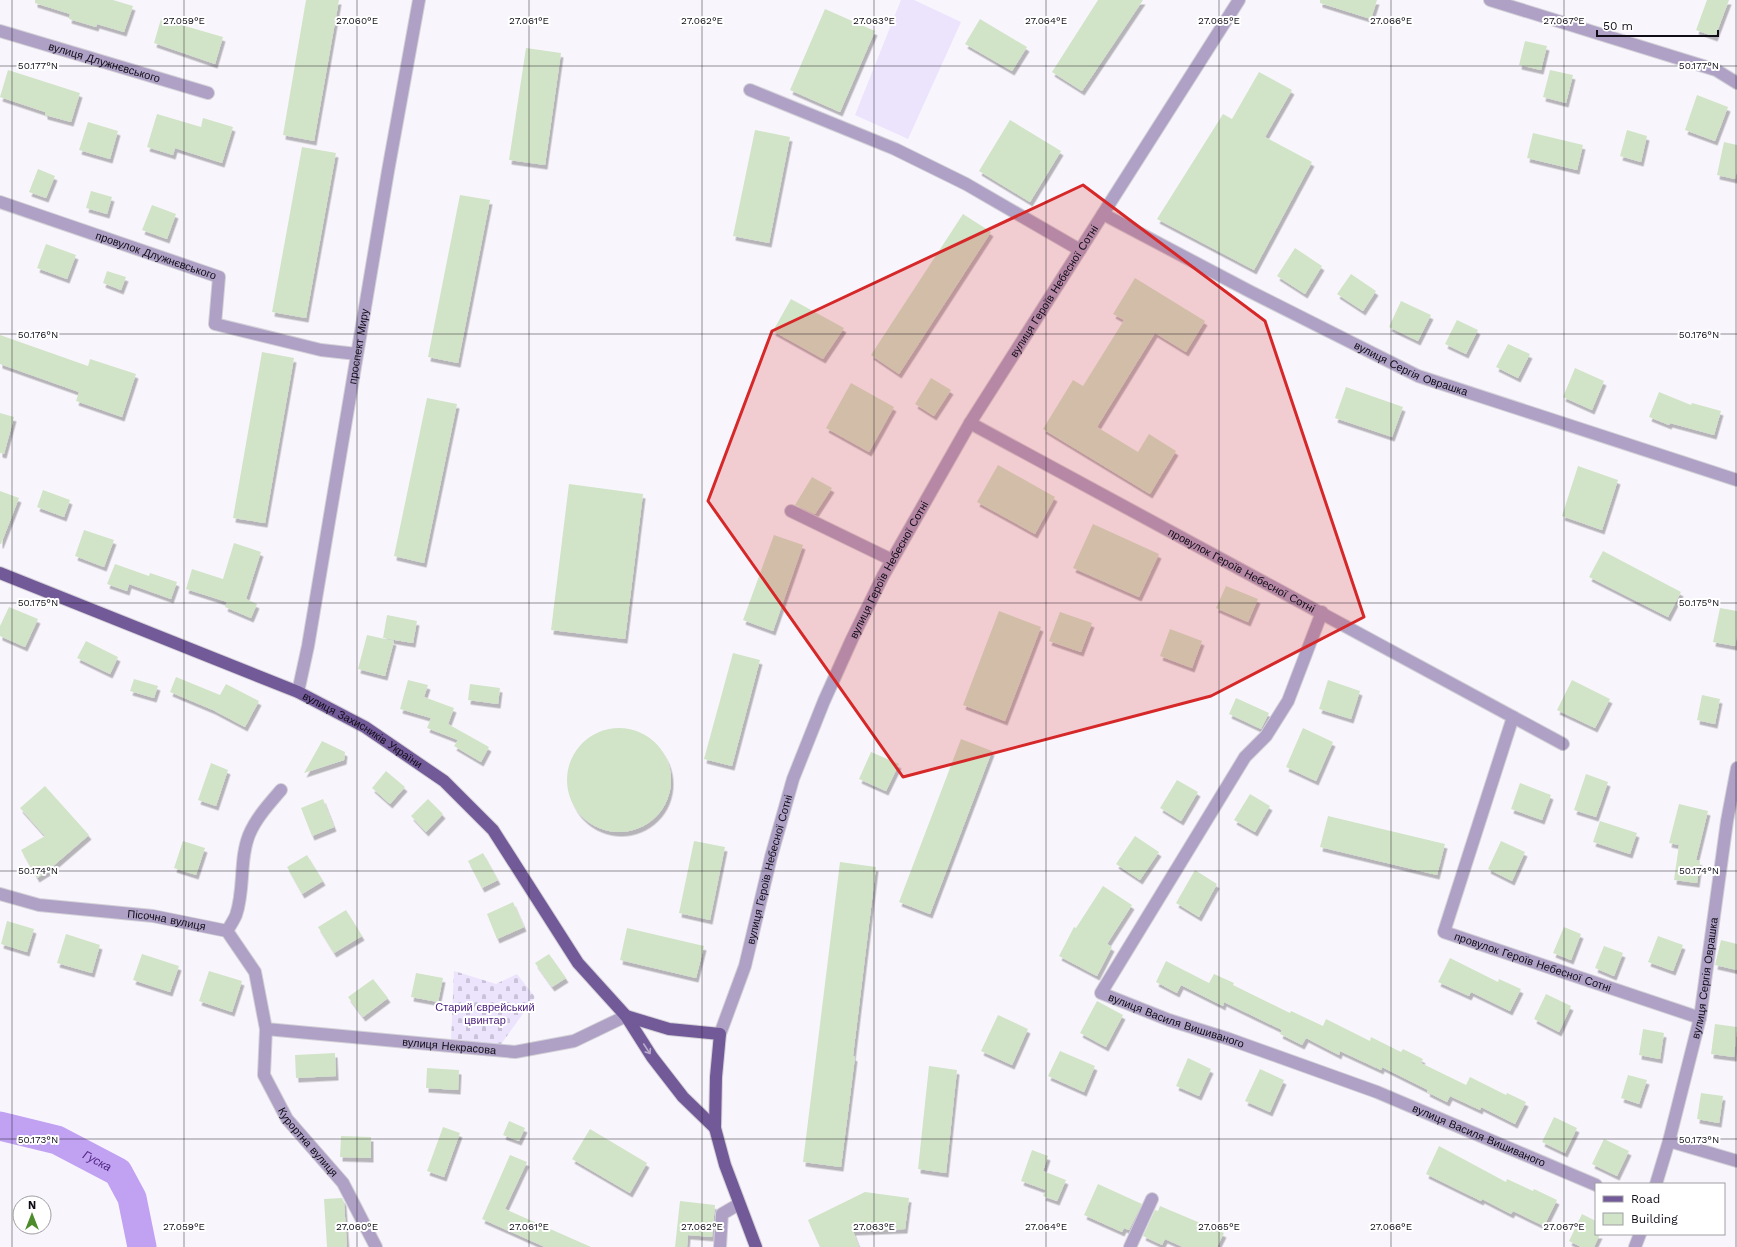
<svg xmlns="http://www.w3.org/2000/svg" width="1737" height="1247" font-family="'Work Sans',sans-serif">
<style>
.cemetery{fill:url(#cemetery-stones)}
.pitch{fill:#ece3fd}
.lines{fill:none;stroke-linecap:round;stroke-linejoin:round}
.river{stroke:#c0a1f2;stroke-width:29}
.building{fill:#d1e4c8;filter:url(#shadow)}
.minor-casing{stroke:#d3d1d7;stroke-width:14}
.major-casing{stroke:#d3d1d7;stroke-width:14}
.minor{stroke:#aea1c5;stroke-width:12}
.major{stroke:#725998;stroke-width:12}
.oneway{stroke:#b8accc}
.marked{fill:#d62828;fill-opacity:0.2;stroke:#d62828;stroke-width:3;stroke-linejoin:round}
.ticks{fill:none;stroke:#110d17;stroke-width:1;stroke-opacity:0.45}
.labels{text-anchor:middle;stroke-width:4;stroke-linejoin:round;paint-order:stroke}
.street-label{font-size:11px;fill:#110d17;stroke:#fff}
.park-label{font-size:11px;fill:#4d207d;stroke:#fff}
.water-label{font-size:12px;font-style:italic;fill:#522683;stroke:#fff}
.ticks-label{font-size:10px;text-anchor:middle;fill:#110d17;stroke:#fff;stroke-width:4;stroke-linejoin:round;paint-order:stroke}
</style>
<defs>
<pattern id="cemetery-stones" width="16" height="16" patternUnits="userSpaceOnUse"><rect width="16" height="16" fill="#ece3fd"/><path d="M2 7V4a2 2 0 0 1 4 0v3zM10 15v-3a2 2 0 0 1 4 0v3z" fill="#c9c2d8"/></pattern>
<filter id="shadow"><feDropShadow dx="2.5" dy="4.5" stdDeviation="0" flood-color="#0004"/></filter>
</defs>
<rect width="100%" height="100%" fill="#f8f6fc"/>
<path class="cemetery" d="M454,971L496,984L517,974L535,997L499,1047L451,1041Z"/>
<path class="pitch" d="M901,0H914L961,22L908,139L855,115Z"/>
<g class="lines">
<path class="river" id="s1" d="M0,1126L57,1140L118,1172L132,1198L142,1247"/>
</g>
<g class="building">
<path d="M35,0H113L133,6L124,32L97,24L96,27L69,19L70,14L35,3Z"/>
<path d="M306,0H339L314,141L283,135Z"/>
<path d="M1098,0H1143L1082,91L1052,72Z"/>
<path d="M1320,0H1377L1371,19L1320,3Z"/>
<path d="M1707,0H1729L1715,37L1696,30Z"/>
<path d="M825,9L875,31L840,112L790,90Z"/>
<path d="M161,19L223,37L215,64L154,43Z"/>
<path d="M980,19L1027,47L1012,71L965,44Z"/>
<path d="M1525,41L1547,46L1541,70L1519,65Z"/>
<path d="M526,48L561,53L545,165L509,160Z"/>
<path d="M8,70L80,93L71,122L45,115V112L0,97Z"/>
<path d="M1550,70L1573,75L1566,103L1543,97Z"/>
<path d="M1259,72L1292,90L1265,137L1312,162L1254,270L1157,219L1223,114L1232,119Z"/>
<path d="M1697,95L1728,107L1715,141L1685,130Z"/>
<path d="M157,114L201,127L203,118L233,127L222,163L175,148L173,155L147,147Z"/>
<path d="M1010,120L1061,151L1030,202L979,171Z"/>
<path d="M88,122L118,131L110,159L79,150Z"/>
<path d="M755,130L790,137L769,243L733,236Z"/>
<path d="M1627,130L1647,136L1641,162L1620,156Z"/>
<path d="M1533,133L1583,145L1577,170L1527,158Z"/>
<path d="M1724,142L1737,145V170L1735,179L1717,175Z"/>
<path d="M302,147L336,153L306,318L272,312Z"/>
<path d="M38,169L55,176L46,198L29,192Z"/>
<path d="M91,191L112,197L107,214L86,208Z"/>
<path d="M460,195L490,200L458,363L428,357Z"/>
<path d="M152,205L176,214L167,239L142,230Z"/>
<path d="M963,214L991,232L899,374L871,355Z"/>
<path d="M46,244L76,255L67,279L37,268Z"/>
<path d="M1295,248L1322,266L1305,294L1277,276Z"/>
<path d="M107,271L126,277L121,290L103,283Z"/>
<path d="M1351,274L1376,291L1363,311L1337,294Z"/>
<path d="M1135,278L1205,321L1186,352L1155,333L1097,427L1138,452L1149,434L1176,451L1150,494L1043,429L1073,380L1083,386L1124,320L1113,314Z"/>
<path d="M791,299L844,328L823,359L773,331Z"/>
<path d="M1401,301L1431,315L1418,341L1389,327Z"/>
<path d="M1457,320L1478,330L1466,354L1445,344Z"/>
<path d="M0,335L88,366L90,359L136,374L122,417L76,401L79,392L0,364Z"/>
<path d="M1508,344L1530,354L1518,378L1496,367Z"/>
<path d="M262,352L294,358L265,523L233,518Z"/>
<path d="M1575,368L1604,381L1592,410L1563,397Z"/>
<path d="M931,378L951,390L934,416L915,404Z"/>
<path d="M851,383L894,407L869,452L826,428Z"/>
<path d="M1346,387L1403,407L1392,437L1335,418Z"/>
<path d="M1659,392L1691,405L1692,403L1721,411L1714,435L1670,423L1669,425L1649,417Z"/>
<path d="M427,398L457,404L424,563L394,556Z"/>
<path d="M0,413L14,417L4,454L0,453Z"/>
<path d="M998,465L1055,497L1035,534L977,502Z"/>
<path d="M1578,466L1618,480L1602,530L1562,516Z"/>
<path d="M812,477L832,488L815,514L795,505Z"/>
<path d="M569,484L643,494L625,639L551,630Z"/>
<path d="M43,490L70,500L64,517L37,507Z"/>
<path d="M0,491L19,498L1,544H0Z"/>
<path d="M1093,524L1159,554L1139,597L1073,568Z"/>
<path d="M84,530L114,540L104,567L75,556Z"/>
<path d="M774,535L803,545L773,631L743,620Z"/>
<path d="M234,543L261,552L246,599L257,604L251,618L225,607L227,602L186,589L192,569L223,579Z"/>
<path d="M1603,551L1681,592L1668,617L1589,577Z"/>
<path d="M115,564L149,576L150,573L177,582L171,599L129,584L127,591L107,584Z"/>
<path d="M1226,586L1258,599L1248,622L1216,608Z"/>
<path d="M9,607L38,619L25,647L0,636V626Z"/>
<path d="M1720,608L1737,611V635L1735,646L1713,642Z"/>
<path d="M999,611L1041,627L1005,721L963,705Z"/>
<path d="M1060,612L1092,623L1081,652L1049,641Z"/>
<path d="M387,615L417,621L413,643L383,638Z"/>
<path d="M1170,629L1202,641L1192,668L1160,656Z"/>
<path d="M367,635L394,641L385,676L358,669Z"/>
<path d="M86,641L118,657L110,674L77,658Z"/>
<path d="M733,653L760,660L732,766L704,759Z"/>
<path d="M176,677L220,695L226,684L259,701L245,727L213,710L170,692Z"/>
<path d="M134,679L158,686L154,698L130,691Z"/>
<path d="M408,680L428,685L424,697L454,708L448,724L489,747L481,762L454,746L458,740L427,728L431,718L400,709Z"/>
<path d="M1328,680L1360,691L1351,719L1319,709Z"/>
<path d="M1572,680L1610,699L1595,728L1557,710Z"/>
<path d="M470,684L500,688L498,704L468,700Z"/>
<path d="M1702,695L1720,699L1715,724L1697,720Z"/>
<path d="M1236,698L1269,713L1261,729L1229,714Z"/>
<path d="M1303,728L1333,742L1316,781L1286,767Z"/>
<circle cx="619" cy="780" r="52"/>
<path d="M961,739L992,751L930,914L899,902Z"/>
<path d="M322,741L345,752L344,760L304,773Z"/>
<path d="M871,752L899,764L886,791L859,779Z"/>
<path d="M211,763L228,770L216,806L198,800Z"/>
<path d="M386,771L405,787L390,804L372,788Z"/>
<path d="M1586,774L1608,782L1596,817L1574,810Z"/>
<path d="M1177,780L1198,792L1181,821L1160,808Z"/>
<path d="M1520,783L1551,795L1542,820L1511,809Z"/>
<path d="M45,786L89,835L52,867L53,868L37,878L21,850L45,836L20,808Z"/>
<path d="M1250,794L1270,806L1255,832L1234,820Z"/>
<path d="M323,799L334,827L312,836L301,808Z"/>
<path d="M428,799L443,814L426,832L411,816Z"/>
<path d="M1679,804L1708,811L1696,860L1700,861L1697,883L1674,880L1679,845L1669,843Z"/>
<path d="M1328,816L1445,844L1437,875L1320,847Z"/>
<path d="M1600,821L1637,833L1630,854L1593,842Z"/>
<path d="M1135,836L1159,852L1140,880L1116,864Z"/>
<path d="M183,841L205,848L196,875L174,868Z"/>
<path d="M694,841L725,847L710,920L679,913Z"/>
<path d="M1501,841L1525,852L1512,881L1488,869Z"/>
<path d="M483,853L498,880L482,888L468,861Z"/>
<path d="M307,855L323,881L302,894L287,867Z"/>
<path d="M840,862L876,867L853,1056L855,1057L841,1167L803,1162Z"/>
<path d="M1195,870L1217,884L1199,917L1176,903Z"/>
<path d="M1103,886L1132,905L1107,944L1112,947L1097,976L1059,956L1074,927L1076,928Z"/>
<path d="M513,902L524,927L497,939L487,914Z"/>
<path d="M346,910L362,936L334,953L318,927Z"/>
<path d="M7,921L34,929L27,952L1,944Z"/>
<path d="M1564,927L1581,934L1571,960L1553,953Z"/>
<path d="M627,928L704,946L696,978L620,960Z"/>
<path d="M66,934L100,945L92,973L57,963Z"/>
<path d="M1658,936L1683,945L1673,971L1648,962Z"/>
<path d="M1721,940L1737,944V970L1715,965Z"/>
<path d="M1604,946L1623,953L1614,976L1595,968Z"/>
<path d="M142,954L179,966L170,992L133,980Z"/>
<path d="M549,954L566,978L552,987L535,963Z"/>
<path d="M1450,958L1498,982L1499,979L1521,989L1510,1011L1471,992L1469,996L1438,982Z"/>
<path d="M1166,961L1209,983L1214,974L1234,983L1233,985L1290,1013L1291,1011L1323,1026L1326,1019L1370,1041L1371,1037L1401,1052L1403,1049L1423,1059L1421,1063L1466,1085L1470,1077L1506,1095L1507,1093L1526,1102L1515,1124L1481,1107L1480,1110L1450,1096L1447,1102L1427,1092L1428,1090L1382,1067L1381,1070L1340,1051L1339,1055L1306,1038L1302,1045L1280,1034L1282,1030L1224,1002L1223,1006L1181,985L1177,993L1156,982Z"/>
<path d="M209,971L242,981L232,1012L199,1001Z"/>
<path d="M416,973L443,978L438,1002L411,997Z"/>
<path d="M373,979L388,998L363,1017L348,997Z"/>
<path d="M1546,994L1571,1006L1559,1032L1534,1019Z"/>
<path d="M1097,1001L1123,1015L1106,1047L1080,1033Z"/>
<path d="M998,1015L1028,1029L1012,1065L981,1051Z"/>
<path d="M1715,1024L1737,1027L1734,1057L1711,1054Z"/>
<path d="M1643,1029L1664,1033L1660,1059L1639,1055Z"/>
<path d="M1060,1051L1095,1066L1084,1092L1048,1076Z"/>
<path d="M335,1053L336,1076L296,1078L295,1055Z"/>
<path d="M1188,1058L1211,1069L1199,1096L1176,1086Z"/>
<path d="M929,1066L957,1070L946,1173L918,1169Z"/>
<path d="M427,1068L459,1070L458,1090L426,1088Z"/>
<path d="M1260,1069L1284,1080L1270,1112L1245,1101Z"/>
<path d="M1628,1075L1647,1080L1639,1104L1621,1098Z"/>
<path d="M1701,1093L1723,1096L1719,1123L1697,1119Z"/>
<path d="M1554,1117L1577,1128L1565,1153L1542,1142Z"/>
<path d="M509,1121L525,1128L519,1141L503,1135Z"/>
<path d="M443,1127L460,1133L444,1177L427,1171Z"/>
<path d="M590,1129L647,1163L630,1193L572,1159Z"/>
<path d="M341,1136L371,1137V1158L340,1157Z"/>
<path d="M1604,1139L1629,1151L1617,1176L1592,1164Z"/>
<path d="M1439,1146L1506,1182L1507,1179L1533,1191L1534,1189L1557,1200L1544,1226L1513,1211L1511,1214L1482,1199L1481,1201L1426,1174Z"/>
<path d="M1032,1150L1048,1156L1043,1171L1066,1180L1057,1201L1043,1196L1046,1190L1021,1181Z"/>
<path d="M510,1155L527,1162L505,1209L591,1247H545L482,1219Z"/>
<path d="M1098,1184L1142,1204L1129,1230L1124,1228L1122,1232L1084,1215Z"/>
<path d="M865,1192L909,1198L905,1229L853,1231L859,1247H820L808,1220Z"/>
<path d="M342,1198L344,1202L347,1247H327L324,1199Z"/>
<path d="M680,1201L715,1205L712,1237L688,1235L687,1247H675Z"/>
<path d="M1160,1206L1224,1233L1217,1247H1183L1165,1239L1162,1245L1143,1236L1155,1210L1158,1211Z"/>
<path d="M1582,1214L1596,1221V1234H1600L1594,1247H1581L1569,1241Z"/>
</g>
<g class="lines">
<g class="minor-casing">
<g id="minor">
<path d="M1490,0L1716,70L1737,83"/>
<path id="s2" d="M0,31L208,93"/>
<path d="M750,90L895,149L966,184L1080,250"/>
<path id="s3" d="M0,202L219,277L215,324L321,350L357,354"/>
<path id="s4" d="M1103,214L1251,292L1418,376L1737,480"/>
<path id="s5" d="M970,423L1513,717L1444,932L1700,1018"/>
<path d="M791,511L892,560"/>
<path id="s6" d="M1322,612L1288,701L1266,736L1245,757L1101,993L1169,1020L1229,1039L1377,1092L1596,1185"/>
<path id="s7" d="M298,692L308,646L388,171L419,0"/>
<path d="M1513,717L1563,744"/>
<path id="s8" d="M0,894L39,905L153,916L227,931L255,972L266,1029L264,1075L287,1119L343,1183L376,1247"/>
<path d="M227,931C230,926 234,920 236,915C245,889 239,860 249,835C256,818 269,804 281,790"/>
<path id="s9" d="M266,1029L515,1052L574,1041L626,1016"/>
<path id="s10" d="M720,1034L745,966L771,857L793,779L824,701L852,639L883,576L970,423L1239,0"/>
<path d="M1669,1141L1737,1161"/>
<path id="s11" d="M1656,1184L1669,1141L1700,1018L1727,821L1737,768"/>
<path d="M720,1247L722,1214L739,1204"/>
<path d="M1130,1247L1152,1199"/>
<path d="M1635,1247L1640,1234"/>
</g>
</g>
<g class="major-casing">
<g id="major">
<path id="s12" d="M0,573L298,692L365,727L444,781L493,830L578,963L626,1016L652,1057L683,1097L715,1128"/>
<path d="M626,1016L669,1029L720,1034L716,1077L715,1128L725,1165L756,1247"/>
</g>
</g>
<use href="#minor" class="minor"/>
<use href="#major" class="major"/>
</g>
<defs><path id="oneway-shaft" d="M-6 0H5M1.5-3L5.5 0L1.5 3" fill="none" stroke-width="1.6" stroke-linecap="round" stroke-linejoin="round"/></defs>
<use class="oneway" href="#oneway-shaft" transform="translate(647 1049) rotate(57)"/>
<path class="marked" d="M1083,185L1265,321L1364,617L1211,696L903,777L708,501L772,331Z"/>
<path class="ticks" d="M12,0V1247M184,0V1247M357,0V1247M529,0V1247M702,0V1247M874,0V1247M1046,0V1247M1219,0V1247M1391,0V1247M1564,0V1247M1736,0V1247M0,66H1737M0,334H1737M0,603H1737M0,871H1737M0,1139H1737"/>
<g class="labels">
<g class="street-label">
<text dy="4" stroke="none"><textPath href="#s2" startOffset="109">вулиця Длужнєвського</textPath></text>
<text dy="4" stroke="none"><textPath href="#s3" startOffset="165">провулок Длужнєвського</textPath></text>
<text dy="4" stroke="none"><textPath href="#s10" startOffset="820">вулиця Героїв Небесної Сотні</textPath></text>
<text dy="4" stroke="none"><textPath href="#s7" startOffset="351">проспект Миру</textPath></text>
<text dy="4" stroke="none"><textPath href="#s4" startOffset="345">вулиця Сергія Оврашка</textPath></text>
<text dy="4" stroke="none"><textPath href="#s5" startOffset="309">провулок Героїв Небесної Сотні</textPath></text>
<text dy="4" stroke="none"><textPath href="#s10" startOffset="496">вулиця Героїв Небесної Сотні</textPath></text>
<text dy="4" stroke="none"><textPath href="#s12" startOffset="396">вулиця Захисників України</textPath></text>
<text dy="4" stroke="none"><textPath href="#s10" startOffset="172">вулиця Героїв Небесної Сотні</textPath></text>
<text dy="4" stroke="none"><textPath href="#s8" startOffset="169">Пісочна вулиця</textPath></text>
<text dy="4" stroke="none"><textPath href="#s5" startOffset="937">провулок Героїв Небесної Сотні</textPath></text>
<text dy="4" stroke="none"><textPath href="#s11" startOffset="212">вулиця Сергія Оврашка</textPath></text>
<text dy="4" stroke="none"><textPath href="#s6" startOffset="523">вулиця Василя Вишиваного</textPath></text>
<text dy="4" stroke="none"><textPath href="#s9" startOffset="184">вулиця Некрасова</textPath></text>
<text dy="4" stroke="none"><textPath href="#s6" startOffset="847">вулиця Василя Вишиваного</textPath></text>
<text dy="4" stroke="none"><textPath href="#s8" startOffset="465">Курортна вулиця</textPath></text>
</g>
<g class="park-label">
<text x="485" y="1011">Старий єврейський<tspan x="485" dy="13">цвинтар</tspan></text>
</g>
<g class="water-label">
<text dy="4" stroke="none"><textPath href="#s1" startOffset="104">Гуска</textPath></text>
</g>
</g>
<g class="ticks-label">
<text x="184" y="24">27.059°E</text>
<text x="357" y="24">27.060°E</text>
<text x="529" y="24">27.061°E</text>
<text x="702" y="24">27.062°E</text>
<text x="874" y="24">27.063°E</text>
<text x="1046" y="24">27.064°E</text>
<text x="1219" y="24">27.065°E</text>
<text x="1391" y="24">27.066°E</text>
<text x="1564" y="24">27.067°E</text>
<text x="38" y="69">50.177°N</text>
<text x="1699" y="69">50.177°N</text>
<text x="38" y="338">50.176°N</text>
<text x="1699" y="338">50.176°N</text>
<text x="38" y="606">50.175°N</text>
<text x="1699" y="606">50.175°N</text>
<text x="38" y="874">50.174°N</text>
<text x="1699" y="874">50.174°N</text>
<text x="38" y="1143">50.173°N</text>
<text x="1699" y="1143">50.173°N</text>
<text x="184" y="1230">27.059°E</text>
<text x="357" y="1230">27.060°E</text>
<text x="529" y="1230">27.061°E</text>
<text x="702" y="1230">27.062°E</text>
<text x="874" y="1230">27.063°E</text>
<text x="1046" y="1230">27.064°E</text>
<text x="1219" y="1230">27.065°E</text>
<text x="1391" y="1230">27.066°E</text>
<text x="1564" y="1230">27.067°E</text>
</g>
<rect x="1595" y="1183" width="130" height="52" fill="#ffffff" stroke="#a09ea2"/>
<rect x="1603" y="1196" width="20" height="6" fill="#725998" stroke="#a09ea2"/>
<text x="1631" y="1203" font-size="12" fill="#110d17">Road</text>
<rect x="1603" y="1213" width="20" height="12" fill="#d1e4c8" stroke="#a09ea2"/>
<text x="1631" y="1223" font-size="12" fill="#110d17">Building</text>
<g transform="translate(32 1215)"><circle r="19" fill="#ffffff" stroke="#a09ea2"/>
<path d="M0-3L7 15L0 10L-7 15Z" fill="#4d8b2b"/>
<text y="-6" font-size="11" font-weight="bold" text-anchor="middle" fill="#110d17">N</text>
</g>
<path d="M1597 30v6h121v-6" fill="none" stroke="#110d17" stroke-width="2"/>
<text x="1603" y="30" font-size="12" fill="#110d17" stroke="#ffffff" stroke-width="3" paint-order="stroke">50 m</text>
</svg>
